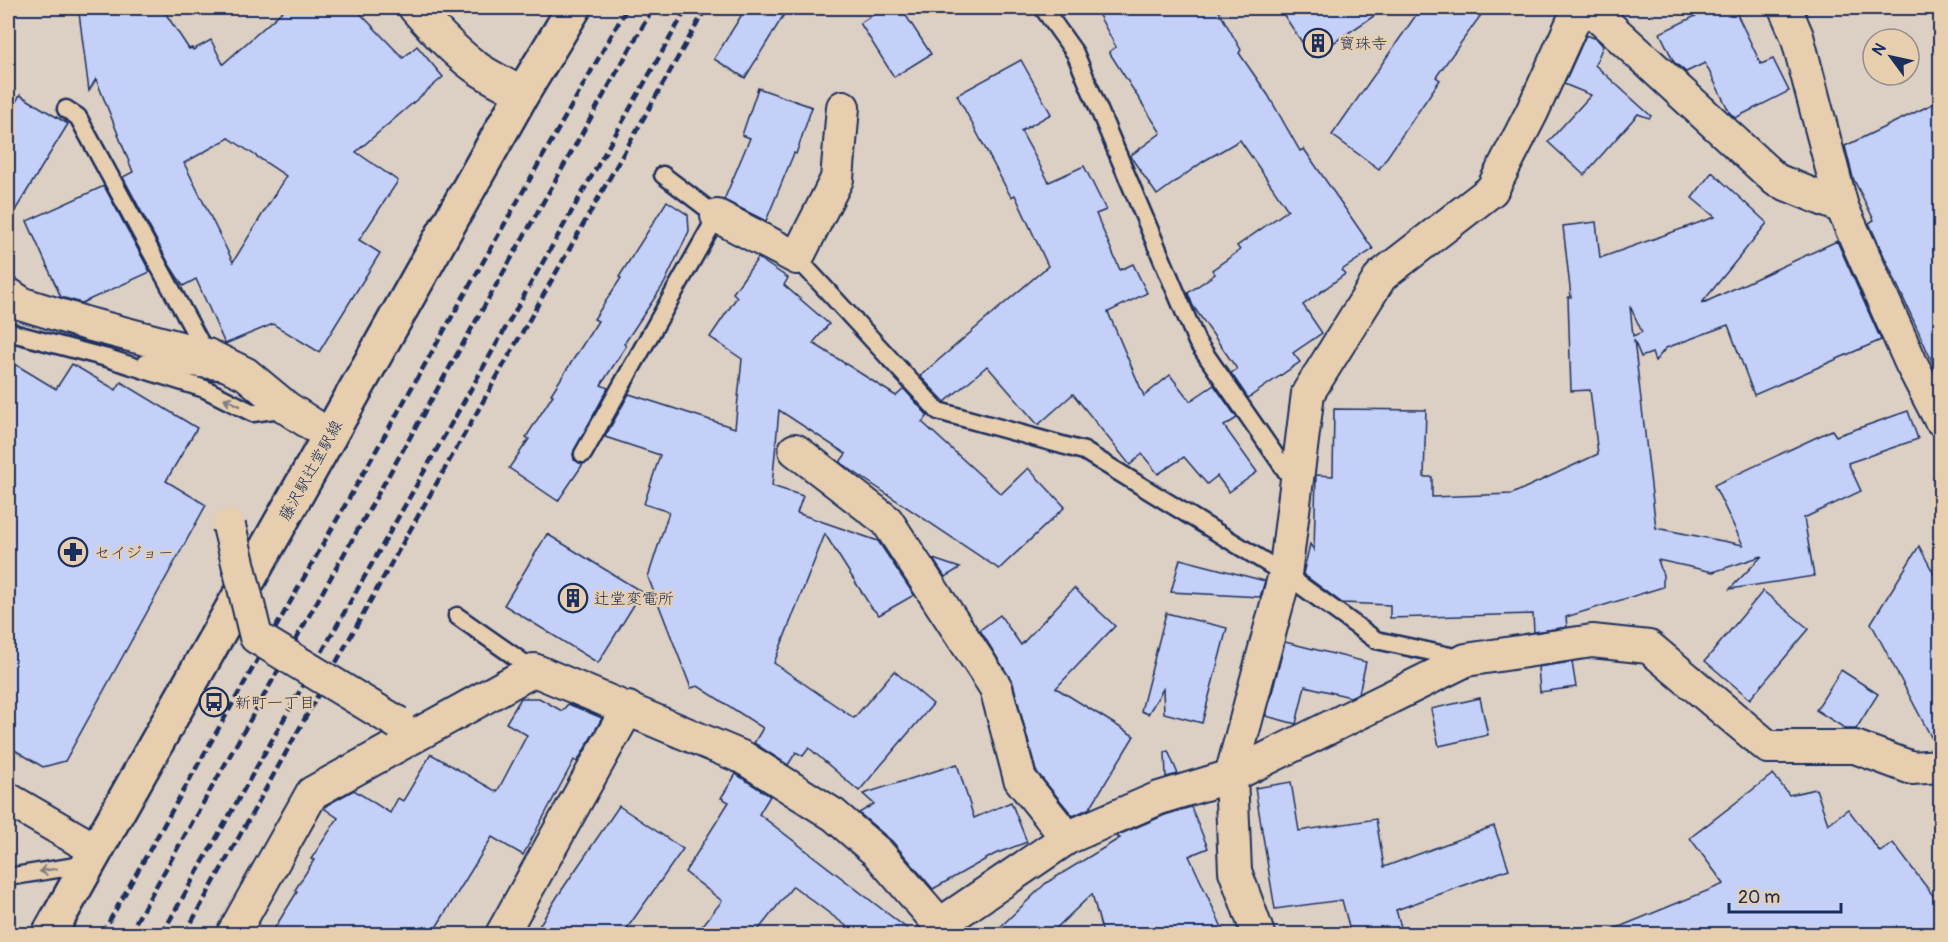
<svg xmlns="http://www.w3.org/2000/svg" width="1948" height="942" font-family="Pangolin,'Klee One',sans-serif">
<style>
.building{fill:#c4d0f7;stroke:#1b2f5e;stroke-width:1.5;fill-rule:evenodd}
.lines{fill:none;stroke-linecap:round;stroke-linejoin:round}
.lane-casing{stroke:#1b2f5e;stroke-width:21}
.street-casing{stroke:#1b2f5e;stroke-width:36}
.secondary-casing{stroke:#1b2f5e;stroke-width:38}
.lane{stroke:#e6ceae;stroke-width:16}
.street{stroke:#e6ceae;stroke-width:32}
.secondary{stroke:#e6ceae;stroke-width:33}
.rail{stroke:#1b2f5e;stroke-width:4.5;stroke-dasharray:9 4.5;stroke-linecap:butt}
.street-bridge-casing{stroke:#1b2f5e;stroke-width:36;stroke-linecap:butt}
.street-bridge{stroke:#e6ceae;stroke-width:32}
.oneway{stroke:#807e86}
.labels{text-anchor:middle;stroke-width:4.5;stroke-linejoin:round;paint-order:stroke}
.poi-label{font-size:16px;fill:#1b2f5e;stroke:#e6ceae;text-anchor:start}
.street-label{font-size:16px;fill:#1b2f5e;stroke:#e6ceae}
</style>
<rect width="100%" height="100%" fill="#dccfc4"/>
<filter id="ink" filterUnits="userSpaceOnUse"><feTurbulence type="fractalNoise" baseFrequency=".0167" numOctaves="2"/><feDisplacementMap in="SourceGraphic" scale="12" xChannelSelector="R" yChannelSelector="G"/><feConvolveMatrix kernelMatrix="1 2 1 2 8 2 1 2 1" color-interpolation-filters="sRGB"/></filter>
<g filter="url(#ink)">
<g class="building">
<path d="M121,8H162L189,49L192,48L193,50L211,40L223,64L286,8H355L403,58L417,46L443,77L356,152L398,181L359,240L380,253L319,352L273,324L225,344L196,279L183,286L169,264L123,177L133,172L96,79L89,91L79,13ZM229,138L286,176L233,262L184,163Z"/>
<path d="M746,8H788L745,78L714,59Z"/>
<path d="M884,8H901L931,54L894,77L860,23Z"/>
<path d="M1095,8H1217L1241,50L1239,53L1268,95L1300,151L1304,149L1373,249L1342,270L1345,274L1303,305L1322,333L1293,353L1300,362L1248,398L1231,373L1237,369L1193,306L1188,293L1215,274L1212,270L1240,250L1237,246L1288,210L1240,140L1204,161L1157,195L1130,156L1161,133L1109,52L1116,47Z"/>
<path d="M1279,8H1386L1312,57Z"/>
<path d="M1421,8H1486L1436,77L1440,80L1379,169L1332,135Z"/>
<path d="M1712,8H1734L1761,64L1773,59L1789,91L1735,118L1730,113L1705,63L1686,72L1674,62L1660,33Z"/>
<path d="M1586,35L1597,39L1603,46L1595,65L1651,116L1649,118L1638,114L1584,175L1548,142L1591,95L1564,84Z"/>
<path d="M1021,60L1051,114L1021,131L1049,182L1084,166L1106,210L1096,214L1120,270L1133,264L1147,293L1108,312L1144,396L1170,375L1190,401L1214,385L1237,418L1224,426L1257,472L1229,492L1217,476L1207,484L1184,457L1158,474L1142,454L1130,465L1073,394L1038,425L987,366L945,402L920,376L1048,266L1015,195L1011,197L957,95Z"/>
<path d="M758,88L812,107L796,154L794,153L766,221L724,200L750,138L742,135Z"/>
<path d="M20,95L68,124L8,222V116Z"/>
<path d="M1941,100V381L1869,223L1874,220L1853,178L1845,146Z"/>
<path d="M1712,172L1767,223L1701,304L1837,241L1881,340L1754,395L1728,325L1666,348L1655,361L1652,353L1641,357L1634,340L1656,528L1743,545L1714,485L1832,430L1836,436L1908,411L1918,439L1848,463L1861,491L1804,518L1814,576L1730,589L1762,556L1713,572L1658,560L1663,575V587L1566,617L1567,627L1534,632L1533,614L1390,618V605L1342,603L1303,574L1310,544L1314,550L1316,475L1333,476L1334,409L1426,410L1424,477H1432V497L1512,494L1598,454L1590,390L1571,391L1568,297H1571L1563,226L1596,222L1600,258L1715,217L1692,198ZM1630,306L1642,332L1633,336Z"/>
<path d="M104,186L150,272L82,303L61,297L27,221Z"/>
<path d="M667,201L688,215L689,231L664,284L624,344L626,346L601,385L608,388L573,454L574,460L583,464L558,501L509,468L529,439L526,437L553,395L551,394L598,321L594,319L621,278L619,277Z"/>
<path d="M758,258L788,278L784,285L829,324L813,343L896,396L904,389L928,416L922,422L1001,494L1028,468L1065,507L999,569L851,470L840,462L846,454L779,410L772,486L803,496L797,513L878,541L914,595L879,615L871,607L825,534L774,663L854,718L894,671L933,704L859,791L809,748L803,756L796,752L788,765L754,743L763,728L698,686L691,688L648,577L669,512L644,504L660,455L605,437L629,394L735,428L742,359L710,337L737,297L733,293Z"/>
<path d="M8,360L56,389L72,364L116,390L121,382L197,428L166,481L206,505L65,761L43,767L8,746Z"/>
<path d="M547,534L642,592L598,663L504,605Z"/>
<path d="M1919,546L1941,587V748H1937L1871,623Z"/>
<path d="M933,559L960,568L945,577Z"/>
<path d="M1180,559L1265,581L1260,597L1171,592Z"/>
<path d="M1074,588L1115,626L1056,688L1134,736L1090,808L1073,816L1036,771L1013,683L980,630L1000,615L1021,645Z"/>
<path d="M1763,591L1809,629L1750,699L1705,661Z"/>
<path d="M1166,613L1227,628L1202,723L1164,713L1163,689L1148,714L1141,711Z"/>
<path d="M1285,642L1366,662L1359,693L1350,697L1305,686L1296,724L1266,716Z"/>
<path d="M1572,662L1576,687L1540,692L1538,667Z"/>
<path d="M1841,670L1878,694L1856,729H1846L1816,710Z"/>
<path d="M521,698H539L562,711L568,704L602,718L577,762L574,760L523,855L492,837L432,934H271L297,892L295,890L314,860L311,859L338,818L325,809L327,805L354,790L390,813L398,798L403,801L431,754L497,792L527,735L506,723Z"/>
<path d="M1480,698L1488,735L1439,746L1431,709Z"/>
<path d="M1168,751L1178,774L1166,777L1165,752Z"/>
<path d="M957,764L974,818L1011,802L1027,842L995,854L933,889L892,841L859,813L874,804L863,794Z"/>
<path d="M736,774L770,796L759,814L914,934H857L793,886L755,934H696L722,901L685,872L729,802L721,798Z"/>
<path d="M1773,774L1789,795L1816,789L1828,824L1848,809L1880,852L1893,843L1941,906V922L1923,934H1602L1724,884L1690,838Z"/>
<path d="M1291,782L1299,831L1376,819L1384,867L1494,826L1509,869L1396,910L1401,927L1373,934H1351L1342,900L1275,909L1255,788Z"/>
<path d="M619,806L683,849L623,934H534L557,897Z"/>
<path d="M1191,807L1208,848L1189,856L1225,934H1103L1092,894L1050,934H993L1046,883L1120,838L1116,836L1165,815Z"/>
</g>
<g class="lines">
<g class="lane-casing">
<g id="lane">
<path d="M1043,8L1075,53L1197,342L1295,484"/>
<path d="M66,109L78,117L207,355"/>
<path d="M797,258L938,411L1084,451L1285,574L1376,640L1464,659"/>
<path d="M8,330L16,334L107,358L205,389L253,413L287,408"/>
<path d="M146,363L219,371"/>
<path d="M583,454L717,216L663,175"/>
<path d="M457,616L534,670"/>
<path d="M8,877L88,864"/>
</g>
</g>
<g class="street-casing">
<g id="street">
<path d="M415,8C434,30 456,54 480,70C494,79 509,86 522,94"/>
<path d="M1589,8L1776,180L1842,207"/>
<path d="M1785,8L1797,36L1842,207L1911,363L1940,419"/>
<path d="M717,216L797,258L837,179L843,107"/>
<path d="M8,294L23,304L88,324L207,355L246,374L287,408L330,436"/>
<path d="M795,450L887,521L996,688L1020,779L1067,838"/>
<path d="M8,799L96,850"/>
<path d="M939,925L1067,838L1159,798L1231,776L1466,660L1592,641L1649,647L1768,747H1855L1912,768L1940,766"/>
<path d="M233,934L312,793L534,670L744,758L834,815L878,853L948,934"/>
<path d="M502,934L628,708"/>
<path d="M1258,934L1235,871L1231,776L1285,574L1308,393L1381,276L1492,190L1532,112L1579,8"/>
</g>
</g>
<g class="secondary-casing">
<path id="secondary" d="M49,934L522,94L574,8"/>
</g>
<use href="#lane" class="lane"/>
<use href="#street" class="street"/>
<use href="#secondary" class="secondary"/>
<g class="rail">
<path d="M102,934L627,8"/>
<path d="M129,934L653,8"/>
<path d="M162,934L687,8"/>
<path d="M185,934L392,562L706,8"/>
</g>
<g class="street-bridge-casing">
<path id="street-bridge" d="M229,526L256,637L398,723"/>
</g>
<use href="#street-bridge" class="street-bridge"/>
</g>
<defs><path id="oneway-shaft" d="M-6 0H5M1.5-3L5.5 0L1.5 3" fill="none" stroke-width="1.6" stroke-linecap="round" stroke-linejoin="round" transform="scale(1.5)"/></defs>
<g class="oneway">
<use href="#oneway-shaft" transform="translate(232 402) rotate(-154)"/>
<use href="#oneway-shaft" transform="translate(48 870) rotate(171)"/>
</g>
</g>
<defs>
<g id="building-ring" transform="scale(1.5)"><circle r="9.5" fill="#e6ceae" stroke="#1b2f5e" stroke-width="1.5"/><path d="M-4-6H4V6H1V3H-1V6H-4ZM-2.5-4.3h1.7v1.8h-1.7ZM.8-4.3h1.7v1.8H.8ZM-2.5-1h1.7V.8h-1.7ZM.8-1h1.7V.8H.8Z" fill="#1b2f5e"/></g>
<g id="pharmacy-ring" transform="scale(1.5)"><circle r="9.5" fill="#e6ceae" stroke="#1b2f5e" stroke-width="1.5"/><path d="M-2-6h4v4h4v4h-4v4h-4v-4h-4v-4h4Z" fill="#1b2f5e"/></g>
<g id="bus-ring" transform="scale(1.5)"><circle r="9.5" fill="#e6ceae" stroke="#1b2f5e" stroke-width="1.5"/><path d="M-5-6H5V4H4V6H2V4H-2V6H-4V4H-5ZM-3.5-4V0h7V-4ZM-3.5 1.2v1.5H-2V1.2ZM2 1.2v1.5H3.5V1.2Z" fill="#1b2f5e"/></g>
</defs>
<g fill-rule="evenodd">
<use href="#building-ring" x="1318" y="43"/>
<use href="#pharmacy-ring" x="73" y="552"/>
<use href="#building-ring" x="573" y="598"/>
<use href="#bus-ring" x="214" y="702"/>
</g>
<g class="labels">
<g class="poi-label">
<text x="1339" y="49">寶珠寺</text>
<text x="94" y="558">セイジョー</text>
<text x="594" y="604">辻堂変電所</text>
<text x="235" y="708">新町一丁目</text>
</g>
<g class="street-label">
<text transform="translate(310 470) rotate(-61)" y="6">藤沢駅辻堂駅線</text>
</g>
</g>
<rect width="1948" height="942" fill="none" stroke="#e6ceae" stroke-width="30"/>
<rect x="15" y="15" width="1918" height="912" fill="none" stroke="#1b2f5e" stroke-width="2" filter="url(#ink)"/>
<g transform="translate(1891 57) rotate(303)"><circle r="28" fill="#e6ceae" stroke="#958e8e" stroke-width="1.5"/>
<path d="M0-4.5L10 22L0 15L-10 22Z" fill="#1b2f5e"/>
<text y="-9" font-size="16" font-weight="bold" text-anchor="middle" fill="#1b2f5e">N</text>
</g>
<path d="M1729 903v9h112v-9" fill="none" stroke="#1b2f5e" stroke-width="3"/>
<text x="1738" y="903" font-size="18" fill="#1b2f5e" stroke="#e6ceae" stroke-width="4.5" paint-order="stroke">20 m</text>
</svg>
